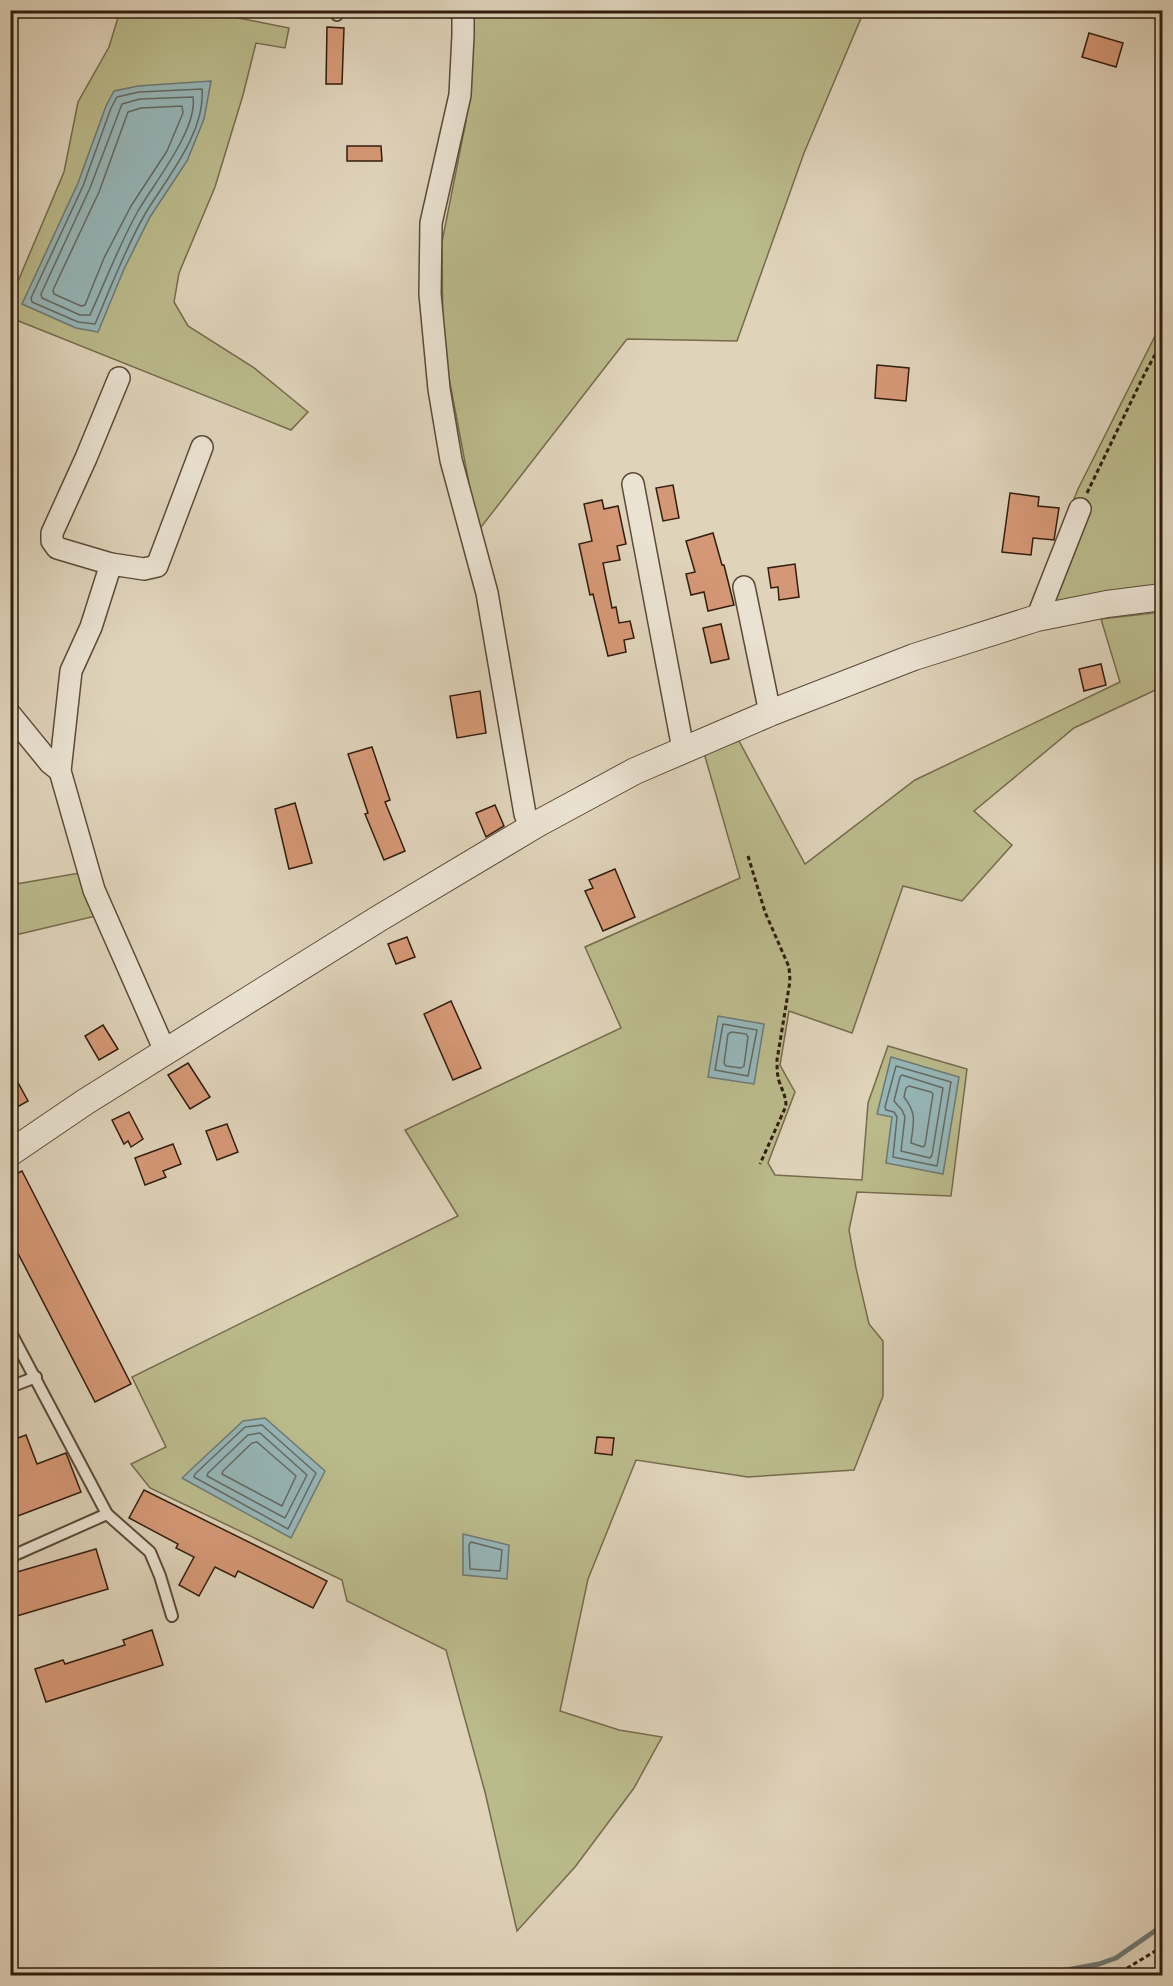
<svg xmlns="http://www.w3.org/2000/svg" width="1173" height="1986" font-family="'Libre Bodoni',serif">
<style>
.green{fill:#baba8b;stroke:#766b4c;stroke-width:1.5}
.water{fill:#96b6b8;stroke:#6e7874;stroke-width:1.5}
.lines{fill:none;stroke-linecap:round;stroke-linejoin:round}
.shore{stroke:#646962;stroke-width:1.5}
.stream{stroke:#6e7874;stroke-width:5}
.building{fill:#d59876;stroke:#311c0d;stroke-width:1.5}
.service-casing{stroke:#5c4a38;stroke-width:14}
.minor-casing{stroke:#5c4a38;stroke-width:24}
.tertiary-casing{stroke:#5c4a38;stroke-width:28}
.path{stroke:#311c0d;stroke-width:3;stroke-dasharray:4.5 3;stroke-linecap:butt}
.service{stroke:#eae2d2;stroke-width:10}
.minor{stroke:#eae2d2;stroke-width:21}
.tertiary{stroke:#eae2d2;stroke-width:26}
</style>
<rect width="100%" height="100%" fill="#dfd3ba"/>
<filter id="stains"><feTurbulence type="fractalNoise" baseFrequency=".00333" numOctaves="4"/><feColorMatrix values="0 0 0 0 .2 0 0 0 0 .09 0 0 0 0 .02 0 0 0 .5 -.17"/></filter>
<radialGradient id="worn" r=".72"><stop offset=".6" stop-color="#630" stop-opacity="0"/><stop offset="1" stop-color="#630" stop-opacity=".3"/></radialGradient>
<g class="green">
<path d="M120,11H204L289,28L285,48L256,43L243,95L215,187L179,273L174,302L188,326L253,367L308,412L291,430L11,318V298L64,172L78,102L109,47Z"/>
<path d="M471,11H864L804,153L737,341L627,339L478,531L443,346L442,242L466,121Z"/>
<path d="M1162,322V587L1028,612L1078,489Z"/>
<path d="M1162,612V687L1074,728L974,811L1012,845L962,901L903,886L852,1033L789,1011L780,1065L795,1092L768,1163L775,1175L862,1180L868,1103L888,1046L967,1069L951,1196L857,1192L849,1230L856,1268L869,1324L883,1341V1396L854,1470L748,1477L636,1460L588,1579L560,1711L619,1730L662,1737L634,1788L575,1867L517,1931L485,1792L446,1650L347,1601L342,1580L150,1488L131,1464L166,1447L132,1377L458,1216L405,1130L621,1028L585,947L740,878L704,753L739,741L805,864L915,780L1120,682L1101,619Z"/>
<path d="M85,872L100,915L11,936V885Z"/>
</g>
<g class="water">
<path d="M211,81L204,119L187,161L150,217L124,269L98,332L76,328L22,304L78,183L106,106L114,91L138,86Z"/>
<path d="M718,1016L764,1024L754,1084L708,1077Z"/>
<path d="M891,1057L959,1077L943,1174L886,1163L892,1117L877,1114Z"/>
<path d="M265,1418L325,1471L291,1538L182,1478L243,1421Z"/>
<path d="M463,1534L509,1545L507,1579L463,1575Z"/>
</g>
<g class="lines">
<g class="shore">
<path d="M202,89C206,132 166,179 145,214C125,249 111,287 95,324L78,322L32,302L31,298L83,186L111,108L117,97L139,92Z"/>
<path d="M193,97C198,129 154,183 138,211C119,245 106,280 90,315H80L42,298L41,294L90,188L122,104L140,99Z"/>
<path d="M182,106L183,113L167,151L131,206L104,258L85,305L81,306L54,294L53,290L99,192L128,112L141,108Z"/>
<path d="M723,1024L757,1030L748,1076L715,1070Z"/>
<path d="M732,1032L746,1034L748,1037L744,1066L741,1068L726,1066L724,1063L728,1034Z"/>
<path d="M896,1066L951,1082L937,1166L893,1157L897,1117L894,1112L886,1110L885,1107Z"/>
<path d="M902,1075L943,1088L932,1155L930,1158L901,1151L905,1117L902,1110L894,1101L900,1077Z"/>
<path d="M909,1086L931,1092L933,1094L925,1145L923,1147L911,1143C913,1123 918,1115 904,1097L906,1088Z"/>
<path d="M262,1425L316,1473L288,1529L194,1477L195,1474L245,1427Z"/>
<path d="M260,1433L307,1475L285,1518L207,1476L208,1473L248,1435Z"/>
<path d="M257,1442L296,1476L282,1506L222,1474L223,1471L252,1443Z"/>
<path d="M471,1542L502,1550L500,1571L470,1569L469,1545Z"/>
</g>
<path class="stream" d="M1034,1976L1099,1964L1116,1958L1162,1926"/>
</g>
<g class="building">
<path d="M327,27L344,28L342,84H326Z"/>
<path d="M1089,33L1123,43L1116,67L1082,57Z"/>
<path d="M347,146H381L382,161H347Z"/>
<path d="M877,365L909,368L906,401L875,398Z"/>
<path d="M673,485L679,518L663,521L656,488Z"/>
<path d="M1010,493L1039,497L1038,506L1059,508L1054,540L1033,538L1031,555L1002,552Z"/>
<path d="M602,500L604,509L618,506L626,544L617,546L620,560L603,563L612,608L616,607L619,623L630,621L634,638L624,640L626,652L608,656L593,594L590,595L579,544L592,541L584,504Z"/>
<path d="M713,533L722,565H724L734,605L708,611L704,592L691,595L686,574L695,572L686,541Z"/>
<path d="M795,564L799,597L779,600L778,587L771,588L768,568Z"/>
<path d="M721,624L729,659L711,663L703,628Z"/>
<path d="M1101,664L1106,685L1084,691L1079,669Z"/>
<path d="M480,691L486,733L457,738L450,696Z"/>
<path d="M372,747L390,800L385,802L405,851L384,860L365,814L368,813L348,754Z"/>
<path d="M295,803L312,863L289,869L275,809Z"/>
<path d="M495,805L504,826L486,837L476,813Z"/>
<path d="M615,869L635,917L603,931L585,891L593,888L589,880Z"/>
<path d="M407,937L415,957L396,964L388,944Z"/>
<path d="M451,1001L481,1068L453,1080L424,1014Z"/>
<path d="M103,1025L118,1049L99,1060L85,1036Z"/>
<path d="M188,1063L210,1097L190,1109L168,1075Z"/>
<path d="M10,1068L28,1101L10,1111Z"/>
<path d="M129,1112L143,1139L131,1147L128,1141L124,1144L112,1120Z"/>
<path d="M227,1124L238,1152L217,1160L206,1131Z"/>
<path d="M173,1144L181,1164L163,1171L166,1177L145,1185L135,1158Z"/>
<path d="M22,1171L131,1384L95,1402L10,1238V1177Z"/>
<path d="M26,1435L37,1464L66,1453L81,1492L10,1519V1441Z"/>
<path d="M597,1437L614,1438L612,1455L595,1453Z"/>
<path d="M144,1490L327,1581L313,1608L238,1571L235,1577L215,1567L199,1596L179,1585L194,1557L176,1548L178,1544L129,1518Z"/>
<path d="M96,1549L108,1589L10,1618V1574Z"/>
<path d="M152,1630L163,1665L46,1702L35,1669L63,1660L65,1664L125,1645L123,1640Z"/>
</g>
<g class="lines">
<g class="service-casing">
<g id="service">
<path d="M337,15L338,10"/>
<path d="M10,1331L107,1514L150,1552L160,1576L172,1616"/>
<path d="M10,1387L36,1377"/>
<path d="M10,1557L107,1514"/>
</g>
</g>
<g class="minor-casing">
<g id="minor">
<path d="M463,10V35L460,95L431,223L430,294L439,389L451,460L487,593L525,814L531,828"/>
<path d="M633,484L683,749"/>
<path d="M111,564L57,548L52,541V533L86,458L119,378"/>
<path d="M744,587L770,713"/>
<path d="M1037,618L1080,509"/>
<path d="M10,714L50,763L60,771"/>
<path d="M165,1051L94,890L60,771L71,671L91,627L111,564L144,569L157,566L202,447"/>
</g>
</g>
<g class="tertiary-casing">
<path id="tertiary" d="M10,1153L85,1102L378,919L537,824L635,771L770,713L914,657L1037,618L1107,604L1162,597"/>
</g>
<g class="path">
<path d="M1087,493L1145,373L1162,342"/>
<path d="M748,856L765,912L789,967L790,981L777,1060C777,1067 777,1074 779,1081C782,1090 786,1096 786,1106L760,1164"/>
<path d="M1114,1976L1162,1947"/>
</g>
<use href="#service" class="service"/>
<use href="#minor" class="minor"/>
<use href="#tertiary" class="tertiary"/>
</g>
<rect width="1173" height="1986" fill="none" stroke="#dfd3ba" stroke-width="36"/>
<rect x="12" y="12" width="1149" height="1962" fill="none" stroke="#311c0d" stroke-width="3"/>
<rect x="18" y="18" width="1137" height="1950" fill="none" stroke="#311c0d" stroke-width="1.5"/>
<rect width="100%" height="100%" filter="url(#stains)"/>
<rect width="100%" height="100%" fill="url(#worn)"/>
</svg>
